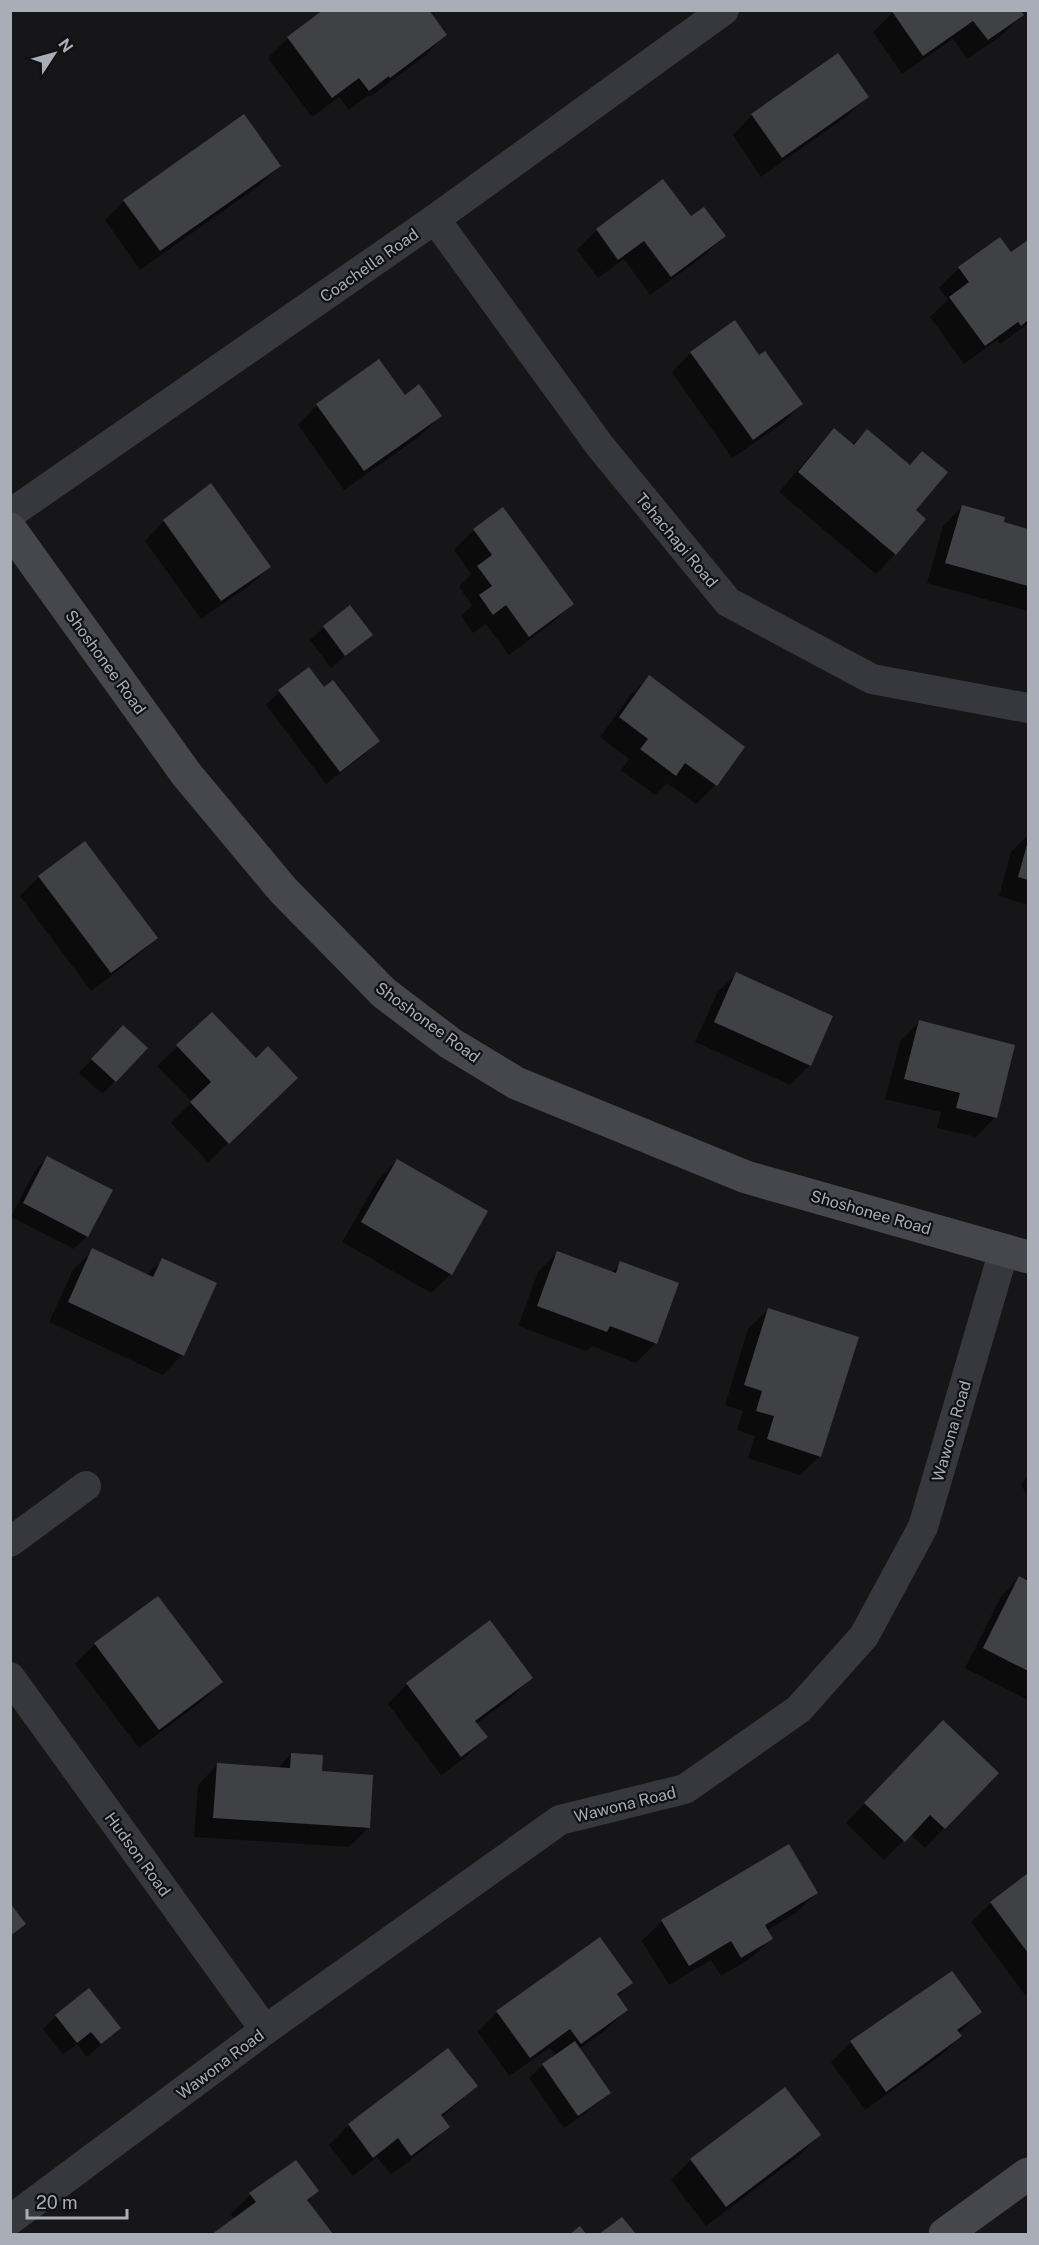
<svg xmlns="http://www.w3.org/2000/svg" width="1039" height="2245" font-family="'Public Sans',sans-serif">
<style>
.shadow{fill:#0007}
.building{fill:#404145}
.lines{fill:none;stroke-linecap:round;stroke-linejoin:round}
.street{stroke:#37383d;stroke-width:30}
.secondary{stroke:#45474d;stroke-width:33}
.labels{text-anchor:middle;stroke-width:4.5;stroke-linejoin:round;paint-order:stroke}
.street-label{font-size:16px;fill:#a8adb8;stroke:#111113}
</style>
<rect width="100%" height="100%" fill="#161618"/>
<g class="shadow">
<path d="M325,10L445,35L426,55L370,97L368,95L349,110L339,97L312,117L268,58L288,38Z"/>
<path d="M895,10L1022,15L1002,35L967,59L953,39L902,74L873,32Z"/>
<path d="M867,97L847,116L761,177L733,135L752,115Z"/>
<path d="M279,166L260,185L140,270L105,220L124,201Z"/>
<path d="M663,181L691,218L724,236L704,256L650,295L624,259L598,278L577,250L597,230Z"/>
<path d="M1000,239L1011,254L1028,242V324L1000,344L997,340L964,364L930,317L948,300L939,288L959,268Z"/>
<path d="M691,353L801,404L782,424L732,458L672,372Z"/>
<path d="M404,397L440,416L420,436L344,490L298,425L317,405Z"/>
<path d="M834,430L852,445L867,431L909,466L922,453L914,511L895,554L876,574L779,492L815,450Z"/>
<path d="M962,507L1002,523L1028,530V611L927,583L943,526Z"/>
<path d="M503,509L572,604L552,623L509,655L486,624L473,633L461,616L472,605L459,587L471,574L454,550L474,530Z"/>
<path d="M164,521L269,567L249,586L201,619L145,541Z"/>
<path d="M350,607L371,634L331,668L310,640L324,627Z"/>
<path d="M649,677L715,785L696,804L667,783L655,795L621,770L629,759L600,737L629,697Z"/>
<path d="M279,692L378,741L365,754L326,784L266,705Z"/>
<path d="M1028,835V905L999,896L1011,852Z"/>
<path d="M39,877L156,938L136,957L91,991L20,896Z"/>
<path d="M736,974L831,1017L810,1065L790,1085L695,1042L717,993Z"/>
<path d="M212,1014L276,1097L208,1162L171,1123L192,1102L157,1066Z"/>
<path d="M919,1022L995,1117L976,1137L937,1128L941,1112L885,1099L900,1042Z"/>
<path d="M110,1040L115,1081L102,1094L79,1073Z"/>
<path d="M47,1158L87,1236L74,1249L11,1217L34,1172Z"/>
<path d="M397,1161L451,1274L431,1293L342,1242L378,1180Z"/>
<path d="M93,1250L147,1275L162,1260L182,1355L163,1375L49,1322L73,1270Z"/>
<path d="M558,1252L611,1273L621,1263L656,1343L636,1363L592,1346L586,1351L518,1326L538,1272Z"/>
<path d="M768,1310L820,1456L800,1475L748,1458L755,1436L737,1430L743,1411L725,1405L748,1329Z"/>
<path d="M1028,1476V1498L1021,1484Z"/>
<path d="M1028,1575V1700L965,1668L1000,1598L1019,1578L1024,1580Z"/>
<path d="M95,1644L221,1682L201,1702L139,1748L75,1664Z"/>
<path d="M531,1678L511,1698L476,1724L486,1737L466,1757L441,1775L388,1704L407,1684Z"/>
<path d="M923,1742L997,1773L925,1848L910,1834L884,1860L846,1823Z"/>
<path d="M291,1754L321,1773L369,1827L349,1847L194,1837L198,1785L217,1765L277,1769Z"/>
<path d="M789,1846L816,1893L797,1912L766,1931L771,1939L751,1958L721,1976L711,1960L669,1985L642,1941L662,1921Z"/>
<path d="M1028,1875V1993L1025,1995L971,1922L991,1903Z"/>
<path d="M631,1983L617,1997L626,2010L607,2029L578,2050L609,2093L595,2106L564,2128L529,2078L543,2065L556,2056L550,2048L509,2076L478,2032L497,2012Z"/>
<path d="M89,1990L119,2028L87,2057L77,2044L63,2055L43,2029L56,2016Z"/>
<path d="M910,2000L980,2012L958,2034L960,2036L940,2056L865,2110L831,2062L851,2042Z"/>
<path d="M448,2050L476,2086L441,2118L448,2127L428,2146L391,2175L377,2157L353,2176L329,2145L348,2126Z"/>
<path d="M784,2089L819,2135L800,2155L706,2226L671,2180L691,2160Z"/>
<path d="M317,2191L307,2201L331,2234H214L235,2220L231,2214L250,2195Z"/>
</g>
<g class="building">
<path d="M323,10H429L447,35L390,78L389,76L369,91L359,78L332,98L287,37Z"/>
<path d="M891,10H1020L1024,15L988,40L973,21L923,56Z"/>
<path d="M838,53L869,97L782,158L751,114Z"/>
<path d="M244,114L281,166L160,251L123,200Z"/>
<path d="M663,179L691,216L704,207L726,236L671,277L644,241L618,260L596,229Z"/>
<path d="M1000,237L1011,252L1028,240V320L1021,326L1018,322L985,346L949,297L969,282L958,267Z"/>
<path d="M735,320L759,355L765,351L803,404L753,440L690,352Z"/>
<path d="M379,359L405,395L419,384L442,416L364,471L316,404Z"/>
<path d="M834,428L854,445L867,429L910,465L922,451L948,472L916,510L926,519L896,555L798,472Z"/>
<path d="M211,483L271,567L221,601L163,520Z"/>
<path d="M962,505L1005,517L1004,522L1028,529V586L945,563Z"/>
<path d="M503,507L574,604L529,637L506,605L493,615L479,595L492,586L477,566L492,555L473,529Z"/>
<path d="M350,605L373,635L345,656L323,626Z"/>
<path d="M309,667L324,687L333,680L380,741L340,772L278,690Z"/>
<path d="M649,675L745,747L717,786L685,763L676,776L640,749L648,739L619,717Z"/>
<path d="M85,841L158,938L111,973L38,876Z"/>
<path d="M1028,841V880L1018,877Z"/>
<path d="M736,972L833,1016L811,1066L714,1022Z"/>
<path d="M212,1012L256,1058L268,1046L298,1078L229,1144L190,1102L211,1082L176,1045Z"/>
<path d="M919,1020L1015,1045L997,1118L956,1108L960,1093L904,1079Z"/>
<path d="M123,1025L148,1048L116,1082L91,1059Z"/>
<path d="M47,1156L113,1190L88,1237L23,1203Z"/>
<path d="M397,1159L488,1211L452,1275L361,1222Z"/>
<path d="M92,1248L153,1277L162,1258L217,1283L184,1356L68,1302Z"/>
<path d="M557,1251L616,1273L620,1261L679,1283L657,1344L610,1326L607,1332L537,1306Z"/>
<path d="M768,1308L859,1337L821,1457L767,1439L774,1416L756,1411L762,1391L744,1385Z"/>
<path d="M1019,1576L1028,1581V1671L983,1648Z"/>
<path d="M158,1596L223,1682L159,1730L94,1643Z"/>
<path d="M490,1620L533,1678L475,1721L488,1737L461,1757L406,1683Z"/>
<path d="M943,1720L999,1773L945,1829L930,1815L905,1842L864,1803Z"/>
<path d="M291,1753L323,1755L322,1771L373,1775L370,1828L213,1818L217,1763L290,1768Z"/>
<path d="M789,1844L818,1893L765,1925L773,1939L741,1958L731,1941L689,1966L661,1920Z"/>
<path d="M1028,1873V1953L990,1902Z"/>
<path d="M10,1903L26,1924L10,1936Z"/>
<path d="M600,1937L633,1983L617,1994L628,2010L581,2044L570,2029L530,2058L496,2011Z"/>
<path d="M952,1971L982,2012L957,2030L962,2036L886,2092L850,2041Z"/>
<path d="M89,1988L121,2028L101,2044L91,2032L77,2043L55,2015Z"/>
<path d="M575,2041L611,2093L578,2116L542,2064Z"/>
<path d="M448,2048L478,2086L441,2115L450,2127L411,2156L398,2138L373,2158L348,2124Z"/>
<path d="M785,2087L821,2135L726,2207L690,2159Z"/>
<path d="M296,2160L319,2191L307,2200L333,2234H212L256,2202L249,2193Z"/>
<path d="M622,2217L636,2234H599Z"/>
<path d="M580,2226L586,2234H570Z"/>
</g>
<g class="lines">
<g class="street">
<path d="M435,219L600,446L728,602L872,679L1028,708"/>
<path d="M10,514L435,219L724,10"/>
<path d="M10,1542L86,1486"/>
<path d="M10,1677L265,2030"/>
<path d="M10,2220L265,2030L560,1820L685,1789L799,1709L864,1636L923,1527L1004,1250"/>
</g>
<g class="secondary">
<path d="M10,529L187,775L283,890L384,993L450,1043L516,1083L746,1177L1028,1257"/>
<path d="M945,2234L1028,2174"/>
</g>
</g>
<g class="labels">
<g class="street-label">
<text transform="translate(369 265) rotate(-35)" y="6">Coachella Road</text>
<text transform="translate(677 540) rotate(50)" y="6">Tehachapi Road</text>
<text transform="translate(106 662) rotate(54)" y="6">Shoshonee Road</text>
<text transform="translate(428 1022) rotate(36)" y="6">Shoshonee Road</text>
<text transform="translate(871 1212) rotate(16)" y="6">Shoshonee Road</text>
<text transform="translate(951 1431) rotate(-74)" y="6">Wawona Road</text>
<text transform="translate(625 1804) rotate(-14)" y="6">Wawona Road</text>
<text transform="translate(138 1854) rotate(54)" y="6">Hudson Road</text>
<text transform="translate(220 2064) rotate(-37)" y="6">Wawona Road</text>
</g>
</g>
<rect width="1039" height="2245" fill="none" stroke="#a8adb8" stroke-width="24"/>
<g transform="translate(54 54) rotate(54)" stroke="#111113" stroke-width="4.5" paint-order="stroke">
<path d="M0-4.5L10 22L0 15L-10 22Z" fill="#a8adb8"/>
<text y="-9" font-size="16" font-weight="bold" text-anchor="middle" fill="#a8adb8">N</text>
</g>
<path d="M27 2209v9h100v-9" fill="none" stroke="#a8adb8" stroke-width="3"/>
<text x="36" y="2209" font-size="18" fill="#a8adb8" stroke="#111113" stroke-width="4.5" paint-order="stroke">20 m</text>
</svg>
